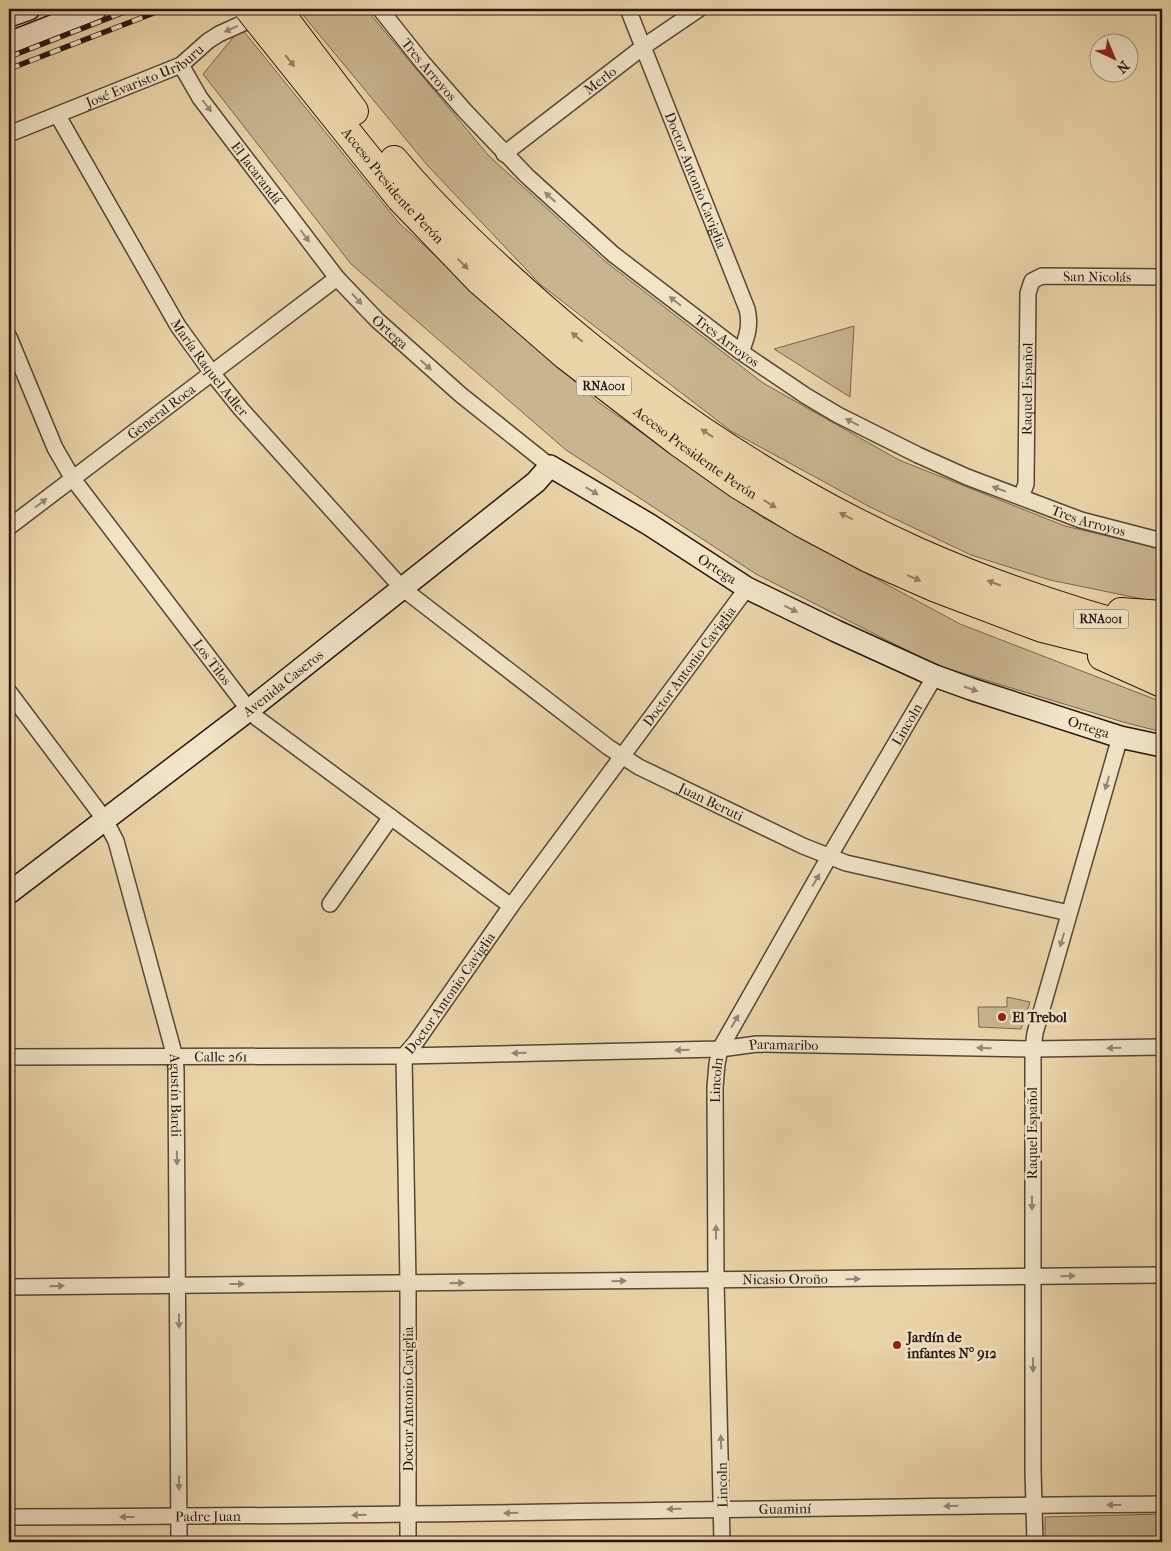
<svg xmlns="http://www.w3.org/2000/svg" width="1171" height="1551" font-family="'IM FELL French Canon',serif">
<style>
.green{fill:#c8b58f;stroke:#766650}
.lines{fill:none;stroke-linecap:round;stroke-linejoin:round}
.street-casing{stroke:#564636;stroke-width:18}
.secondary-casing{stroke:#241610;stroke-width:24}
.highway-casing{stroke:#241610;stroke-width:30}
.street{stroke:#f1e4c7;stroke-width:15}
.secondary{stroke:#f1e4c7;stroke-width:21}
.highway{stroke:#ead5a9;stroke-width:28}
.rail-casing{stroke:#241610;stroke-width:5.5}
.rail{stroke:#f1e4c7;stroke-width:4;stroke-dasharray:11;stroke-linecap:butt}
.highway-bridge-casing{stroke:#241610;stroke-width:30;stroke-linecap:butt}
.highway-bridge{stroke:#ead5a9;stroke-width:28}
.oneway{fill:#958775}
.oneway2{fill:#917f64}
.poi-dot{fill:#8f2418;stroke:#f1e4c7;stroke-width:2}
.labels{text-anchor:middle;stroke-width:5;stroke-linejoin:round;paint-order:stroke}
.shield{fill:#f1e4c7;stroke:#625447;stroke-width:1}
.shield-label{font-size:12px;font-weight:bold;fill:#241610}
.street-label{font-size:14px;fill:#241610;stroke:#f1e4c7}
.poi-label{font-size:14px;font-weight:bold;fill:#241610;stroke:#f1e4c7;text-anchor:start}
</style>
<rect width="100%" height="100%" fill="#ead5a9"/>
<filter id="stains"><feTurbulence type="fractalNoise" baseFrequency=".004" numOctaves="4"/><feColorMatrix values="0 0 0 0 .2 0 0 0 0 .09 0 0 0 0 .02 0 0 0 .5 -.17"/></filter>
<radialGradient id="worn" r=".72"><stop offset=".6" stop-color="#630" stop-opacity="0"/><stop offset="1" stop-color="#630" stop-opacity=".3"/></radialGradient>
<g class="green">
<path d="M298,9H366L489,156L606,262L763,383L899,460L1065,526L1162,549V603L1050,580L971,555L870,507L731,431L541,285L428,166Z"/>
<path d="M241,28L399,223L598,402L762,517L960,624L1162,702V732L1123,722L936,665L756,574L566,450L351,264L203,74Z"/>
<path d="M854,326L850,397L774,349Z"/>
<path d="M1007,997L1030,1002L1021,1029L979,1027L978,1007H1007Z"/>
<path d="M1162,1514V1542H1045V1517Z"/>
</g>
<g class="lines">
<g class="street-casing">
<g id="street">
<path id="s1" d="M380,9L423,63L464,110L527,176L613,254L741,352L806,396L838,415L918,455L967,477L1081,520L1162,541"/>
<path id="s2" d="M628,9L747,309C751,325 747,337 741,352"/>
<path id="s3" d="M181,65L200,98L337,278L377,320L461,395L550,466"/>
<path id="s4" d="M58,116L178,326L212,373L241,409L402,588L608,747L639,767L803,846L846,863L1069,913"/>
<path id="s5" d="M9,134L181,65L208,41L219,34L261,15"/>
<path id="s6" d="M504,154L643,47L699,9"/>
<path id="s7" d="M9,337L55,448L73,479L249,710L257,718L511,906"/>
<path id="s8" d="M1021,497L1026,484L1028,293L1032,281L1042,276L1162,277"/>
<path id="s9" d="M9,527L337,278"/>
<path id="s10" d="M9,692L105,820L116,841L175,1057L176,1070L179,1542"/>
<path d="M330,904L391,817"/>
<path id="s11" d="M9,1057L404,1056L720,1049L757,1044L1033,1049L1162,1047"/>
<path id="s12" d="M9,1287L1162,1275"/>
<path id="s13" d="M9,1517C393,1517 778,1507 1162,1504"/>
<path id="s14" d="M408,1542V1283L404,1056L416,1042L511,906L747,588"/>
<path id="s15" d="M722,1542L716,1280L715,1087L717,1064L720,1049L829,857L935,676"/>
<path d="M1035,1542L1033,1470V1049L1035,1033L1120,737"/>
</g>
</g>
<g class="secondary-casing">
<g id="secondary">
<path d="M9,16L29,9"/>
<path d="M9,43L96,9"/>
<path id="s16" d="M9,893L249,710L536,482L550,466L650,525L747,588L836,631L935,676L971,689L1120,737L1162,746"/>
</g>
</g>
<g class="highway-casing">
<g id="highway">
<path d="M277,9L354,111"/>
<path id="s17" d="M260,23L400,198L480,281L565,355L677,441L739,485L802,523L868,558L936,588L1042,628L1162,658"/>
<path d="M394,160C438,213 489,260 541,306C654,405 781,490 918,552C997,587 1079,614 1162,636"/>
<path d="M1121,612L1162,615"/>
<path d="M1102,656L1162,683"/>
</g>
</g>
<use href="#street" class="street"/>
<use href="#secondary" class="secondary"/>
<use href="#highway" class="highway"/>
<g class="rail-casing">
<g id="rail">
<path d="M9,57L132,9"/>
<path d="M9,69L164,9"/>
</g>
</g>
<use href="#rail" class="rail"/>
<g class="highway-bridge-casing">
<path id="highway-bridge" d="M249,9L260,23"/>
</g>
<use href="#highway-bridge" class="highway-bridge"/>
</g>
<defs><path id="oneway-solid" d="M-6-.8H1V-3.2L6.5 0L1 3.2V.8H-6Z" transform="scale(1.25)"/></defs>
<g class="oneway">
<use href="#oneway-solid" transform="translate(231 29) rotate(156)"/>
<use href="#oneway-solid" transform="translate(207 106) rotate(53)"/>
<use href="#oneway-solid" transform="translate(550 197) rotate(-138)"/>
<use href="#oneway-solid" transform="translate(305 236) rotate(53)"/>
<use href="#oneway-solid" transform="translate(357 299) rotate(47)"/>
<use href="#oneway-solid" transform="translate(675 301) rotate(-142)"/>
<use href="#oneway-solid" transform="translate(426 365) rotate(42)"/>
<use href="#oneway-solid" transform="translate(852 422) rotate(-153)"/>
<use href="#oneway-solid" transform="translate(999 489) rotate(-159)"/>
<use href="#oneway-solid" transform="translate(592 491) rotate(31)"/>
<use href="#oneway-solid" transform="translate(41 503) rotate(-37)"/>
<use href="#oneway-solid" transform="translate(791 609) rotate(26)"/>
<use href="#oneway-solid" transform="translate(971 689) rotate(19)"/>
<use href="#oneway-solid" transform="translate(1107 783) rotate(106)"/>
<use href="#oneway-solid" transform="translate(816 880) rotate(-60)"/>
<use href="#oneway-solid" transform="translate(1062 940) rotate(106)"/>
<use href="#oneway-solid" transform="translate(735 1021) rotate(-60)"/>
<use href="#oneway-solid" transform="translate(984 1048) rotate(-179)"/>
<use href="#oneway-solid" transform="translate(1114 1048) rotate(179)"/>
<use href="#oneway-solid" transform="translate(682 1050) rotate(179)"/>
<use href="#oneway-solid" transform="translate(519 1053) rotate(179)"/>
<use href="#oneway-solid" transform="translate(177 1158) rotate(89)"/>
<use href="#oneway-solid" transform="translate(1032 1203) rotate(90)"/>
<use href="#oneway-solid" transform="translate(716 1232) rotate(-90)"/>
<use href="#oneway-solid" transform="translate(1068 1276) rotate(-1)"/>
<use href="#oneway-solid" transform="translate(853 1279) rotate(-1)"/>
<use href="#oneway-solid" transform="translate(619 1281) rotate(-1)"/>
<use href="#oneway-solid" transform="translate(457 1283) rotate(-1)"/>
<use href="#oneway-solid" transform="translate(237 1284)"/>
<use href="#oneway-solid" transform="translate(57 1286) rotate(-1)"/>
<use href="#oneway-solid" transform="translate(179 1321) rotate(90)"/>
<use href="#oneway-solid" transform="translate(1033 1365) rotate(90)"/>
<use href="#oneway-solid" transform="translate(721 1442) rotate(-92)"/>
<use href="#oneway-solid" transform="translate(179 1483) rotate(90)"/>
<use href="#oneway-solid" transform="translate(1114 1505) rotate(180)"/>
<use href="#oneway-solid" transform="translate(951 1506) rotate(179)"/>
<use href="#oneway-solid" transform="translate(674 1509) rotate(179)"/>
<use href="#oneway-solid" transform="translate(511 1513) rotate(179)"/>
<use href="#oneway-solid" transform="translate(359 1515) rotate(179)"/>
<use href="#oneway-solid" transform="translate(127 1517) rotate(180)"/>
</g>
<g class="oneway2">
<use href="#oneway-solid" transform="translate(290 61) rotate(51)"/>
<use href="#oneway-solid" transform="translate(463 264) rotate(45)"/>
<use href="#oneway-solid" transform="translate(577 337) rotate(-140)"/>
<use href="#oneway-solid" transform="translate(707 433) rotate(-146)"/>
<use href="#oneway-solid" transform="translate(770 504) rotate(32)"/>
<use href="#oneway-solid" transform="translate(846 516) rotate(-153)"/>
<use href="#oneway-solid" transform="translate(914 578) rotate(23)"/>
<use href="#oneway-solid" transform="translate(994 583) rotate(-159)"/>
</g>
<g class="poi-dot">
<circle cx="1002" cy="1017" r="5"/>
<circle cx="897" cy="1345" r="5"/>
</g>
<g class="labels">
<g class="shield">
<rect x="576.5" y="376.5" width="55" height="19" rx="4"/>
<rect x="1073.5" y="609.5" width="55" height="19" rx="4"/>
</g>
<g class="shield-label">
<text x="604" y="390">RNA001</text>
<text x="1101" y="623">RNA001</text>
</g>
<g class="street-label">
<text dy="5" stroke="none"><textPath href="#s1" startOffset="78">Tres Arroyos</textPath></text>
<text dy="5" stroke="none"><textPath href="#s5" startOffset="148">José Evaristo Uriburu</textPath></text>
<text dy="5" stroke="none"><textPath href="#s6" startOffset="121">Merlo</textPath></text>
<text dy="5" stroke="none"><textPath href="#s3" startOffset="132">El Jacarandá</textPath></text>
<text dy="5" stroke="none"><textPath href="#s2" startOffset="184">Doctor Antonio Caviglia</textPath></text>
<text dy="5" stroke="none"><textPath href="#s17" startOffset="210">Acceso Presidente Perón</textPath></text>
<text dy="5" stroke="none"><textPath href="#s8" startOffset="284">San Nicolás</textPath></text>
<text dy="5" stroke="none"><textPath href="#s3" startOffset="340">Ortega</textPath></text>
<text dy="5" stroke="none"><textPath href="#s1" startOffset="482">Tres Arroyos</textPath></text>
<text dy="5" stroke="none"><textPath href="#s4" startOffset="294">María Raquel Adler</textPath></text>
<text dy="5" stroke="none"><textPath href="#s8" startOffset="109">Raquel Español</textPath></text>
<text dy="5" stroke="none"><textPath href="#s9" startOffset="191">General Roca</textPath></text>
<text dy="5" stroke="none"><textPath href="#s17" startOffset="615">Acceso Presidente Perón</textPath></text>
<text dy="5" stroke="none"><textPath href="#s1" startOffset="888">Tres Arroyos</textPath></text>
<text dy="5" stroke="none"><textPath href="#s16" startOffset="886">Ortega</textPath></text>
<text dy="5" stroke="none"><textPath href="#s7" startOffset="386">Los Tilos</textPath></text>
<text dy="5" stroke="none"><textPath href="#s14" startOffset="969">Doctor Antonio Caviglia</textPath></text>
<text dy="5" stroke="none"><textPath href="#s16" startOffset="345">Avenida Caseros</textPath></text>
<text dy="5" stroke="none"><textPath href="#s15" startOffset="868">Lincoln</textPath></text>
<text dy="5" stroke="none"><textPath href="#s16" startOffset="1291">Ortega</textPath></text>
<text dy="5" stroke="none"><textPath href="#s4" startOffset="964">Juan Beruti</textPath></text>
<text dy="5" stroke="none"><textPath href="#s14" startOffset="564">Doctor Antonio Caviglia</textPath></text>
<text dy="5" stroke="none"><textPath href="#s11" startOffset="775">Paramaribo</textPath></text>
<text dy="5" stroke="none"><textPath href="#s11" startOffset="212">Calle 261</textPath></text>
<text dy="5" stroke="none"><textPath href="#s15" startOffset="462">Lincoln</textPath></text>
<text dy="5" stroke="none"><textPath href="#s10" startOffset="446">Agustín Bardi</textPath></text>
<text transform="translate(1032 1133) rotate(-90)" y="5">Raquel Español</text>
<text dy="5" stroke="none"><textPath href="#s12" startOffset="776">Nicasio Oroño</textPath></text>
<text transform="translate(408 1399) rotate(-90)" y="5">Doctor Antonio Caviglia</text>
<text transform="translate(722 1485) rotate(-91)" y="5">Lincoln</text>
<text dy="5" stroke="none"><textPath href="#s13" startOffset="776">Guaminí</textPath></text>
<text dy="5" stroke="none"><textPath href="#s13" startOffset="199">Padre Juan</textPath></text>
</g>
<g class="poi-label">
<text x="1012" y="1022">El Trebol</text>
<text x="907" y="1342">Jardín de<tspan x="907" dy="16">infantes N° 912</tspan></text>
</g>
</g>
<rect width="1171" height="1551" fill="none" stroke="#ead5a9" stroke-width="30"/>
<rect x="10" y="10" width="1151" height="1531" fill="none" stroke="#241610" stroke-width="2.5"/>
<rect x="15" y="15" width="1141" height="1521" fill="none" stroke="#241610"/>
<g transform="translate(1114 58) rotate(136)"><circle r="24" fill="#f1e4c7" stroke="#9f927e"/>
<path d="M0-4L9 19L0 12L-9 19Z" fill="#8f2418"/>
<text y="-8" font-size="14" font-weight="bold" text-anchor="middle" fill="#241610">N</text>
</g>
<rect width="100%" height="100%" filter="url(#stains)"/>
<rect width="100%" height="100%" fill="url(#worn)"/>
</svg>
